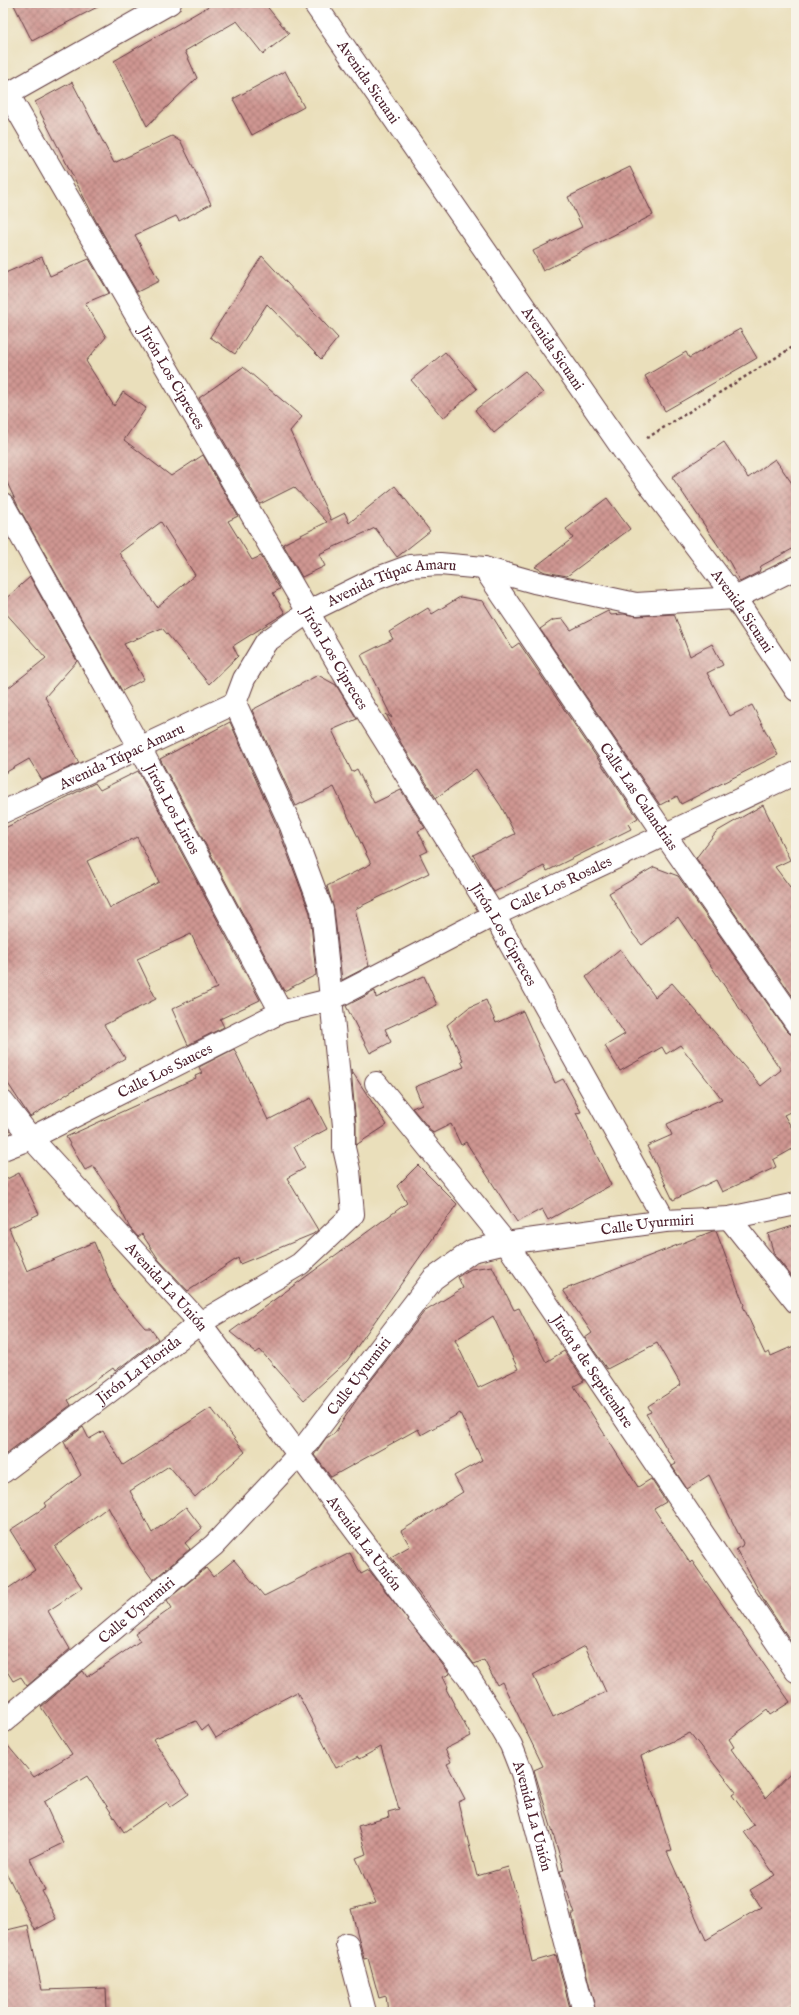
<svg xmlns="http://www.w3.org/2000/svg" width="799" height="2015" font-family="'IM FELL English',serif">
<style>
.building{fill:url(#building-cross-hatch);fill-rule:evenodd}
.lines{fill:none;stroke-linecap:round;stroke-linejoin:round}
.minor-casing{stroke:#623c41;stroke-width:24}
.tertiary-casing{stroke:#623c41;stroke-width:24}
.path{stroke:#623c41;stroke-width:2.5;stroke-dasharray:3 3;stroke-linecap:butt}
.minor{stroke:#fff;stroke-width:22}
.tertiary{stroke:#fff;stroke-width:22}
.labels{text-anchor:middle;stroke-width:3;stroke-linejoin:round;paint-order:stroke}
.street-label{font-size:15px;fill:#4a1f2b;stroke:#f7f3e8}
</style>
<defs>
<pattern id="building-cross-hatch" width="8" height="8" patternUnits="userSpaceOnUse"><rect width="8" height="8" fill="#cf9692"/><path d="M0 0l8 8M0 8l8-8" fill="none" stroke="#aa7a77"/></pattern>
</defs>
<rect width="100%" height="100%" fill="#f7f3e8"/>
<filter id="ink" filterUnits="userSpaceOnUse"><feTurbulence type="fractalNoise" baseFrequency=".025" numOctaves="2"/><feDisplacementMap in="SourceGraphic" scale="8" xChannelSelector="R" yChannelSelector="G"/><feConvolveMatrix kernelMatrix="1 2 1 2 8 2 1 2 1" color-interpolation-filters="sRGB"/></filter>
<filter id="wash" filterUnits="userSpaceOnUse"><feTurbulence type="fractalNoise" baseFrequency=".012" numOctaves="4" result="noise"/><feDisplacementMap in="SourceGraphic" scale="16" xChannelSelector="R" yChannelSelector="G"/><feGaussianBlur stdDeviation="0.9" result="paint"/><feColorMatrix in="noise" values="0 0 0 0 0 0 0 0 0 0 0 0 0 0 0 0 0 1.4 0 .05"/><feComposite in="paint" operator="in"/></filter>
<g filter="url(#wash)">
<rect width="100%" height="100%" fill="#eadfbb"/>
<g id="blocks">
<g class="building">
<path d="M13,3H105L32,41Z"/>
<path d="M214,3H268L265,4L289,34L263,54L237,21L185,51L197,78L147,126L114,61Z"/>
<path d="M285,71L304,107L252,135L233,99Z"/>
<path d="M72,82L114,163L172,136L181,142L211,204L179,221L176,216L135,235L159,281L137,292L97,223L35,102Z"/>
<path d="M630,167L653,215L543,271L533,251L582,227L568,197Z"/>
<path d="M262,256L338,338L321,359L267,304L235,354L210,337Z"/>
<path d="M42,257L50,276L89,259L109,293L85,303L106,337L86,361L114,406L123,392L146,408L124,440L171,476L203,455L238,516L228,521L252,560L261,556L280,589L273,593L285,613L233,646L238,656L209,684L162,628L124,644L144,679L122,691L18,506L3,474V274ZM161,522L195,575L157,607L119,553Z"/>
<path d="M740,329L757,358L665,411L645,376L686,352L689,358Z"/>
<path d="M445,352L477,389L443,418L411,380Z"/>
<path d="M243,367L302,417L290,431L331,520L345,513L349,523L395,486L430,531L397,557L375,528L319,554L325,566L302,577L283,544L327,522L294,487L260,504L199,398Z"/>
<path d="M525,371L543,393L494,433L475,410Z"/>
<path d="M724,442L748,478L775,459L796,489V547L761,566L759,572L740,582L730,563L672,477Z"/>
<path d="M607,498L630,529L567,576L545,572L535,567L573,538L566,529Z"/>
<path d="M30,577L77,661L45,697L79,763L42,780L29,759L3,774V692L46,658L3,610V601Z"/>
<path d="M460,597L483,601L512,648L519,643L638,818L628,824L631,829L547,871L544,866L494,892L473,855L515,834L501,806L476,769L436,798L401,743L386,714L392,718L361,655L393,639L389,632L428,608L432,614Z"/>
<path d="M608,611L611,615L624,614L637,616L674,614L690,656L712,644L723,665L707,673L730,716L752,705L778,755L681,804L677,796L660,805L540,629L553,620L563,619L571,630Z"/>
<path d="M318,675L336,685L357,719L332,730L352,772L357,769L374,803L401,790L425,828L418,831L428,851L420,855L429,873L355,909L369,966L342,980L334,909L327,886L371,864L334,787L296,806L252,710Z"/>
<path d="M230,722L279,831L310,913L316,975L284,991L160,759Z"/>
<path d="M138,771L260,1000L220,1019L224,1027L188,1045L172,1009L217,988L191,934L137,959L156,999L104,1025L125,1058L30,1117L3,1076V829L95,783L100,790ZM137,837L159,882L110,908L87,861Z"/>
<path d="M763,805L790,860L775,867L796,895V1001L696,858L716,832Z"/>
<path d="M654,867L678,876L786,1030L790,1034L796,1035V1109L784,1115L796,1135V1147L773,1160L776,1167L722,1192L716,1180L673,1200L647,1146L672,1135L667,1124L722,1099L680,1045L666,1054L662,1047L620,1071L605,1046L625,1034L586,977L620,949L655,997L672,983L761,1086L781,1070L678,917L642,945L633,934L609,893Z"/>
<path d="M424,976L437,1005L385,1029L391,1042L370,1053L346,1006L375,991L376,998Z"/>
<path d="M486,1000L496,1023L523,1011L555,1083L563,1079L581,1112L576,1113L611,1185L548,1220L542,1209L517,1222L466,1142L461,1145L451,1124L433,1133L412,1108L422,1104L415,1087L464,1067L461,1061L463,1060L447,1025L468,1008Z"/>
<path d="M234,1049L268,1120L311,1098L327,1129L294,1147L305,1168L287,1178L318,1230L313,1234L240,1264L238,1258L188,1291L159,1260L142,1234L138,1237L130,1228L115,1199L93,1166L85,1170L66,1137L196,1078L195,1076L202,1073L199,1067Z"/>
<path d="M351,1070L387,1125L356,1145V1125Z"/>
<path d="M418,1165L457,1204L347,1361L304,1400L260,1350L256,1353L230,1332L407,1203L397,1186Z"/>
<path d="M19,1173L39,1214L9,1228L27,1271L94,1242L115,1293L145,1328H150L158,1339L115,1371L113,1368L68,1400L71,1405L3,1456V1181Z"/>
<path d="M796,1225V1282L774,1254L768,1234Z"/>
<path d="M713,1231H716L744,1305L743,1306L765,1354L769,1352L771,1356L796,1345V1649L765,1602L736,1549L742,1546L743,1543L709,1475L687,1489L672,1466L676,1464L646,1414L651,1412L648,1406L681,1385L657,1343L607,1369L585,1338L592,1333L563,1290Z"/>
<path d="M492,1266L514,1310L519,1308L546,1362L564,1351L584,1381L574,1386L638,1487L651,1479L666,1502L654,1509L690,1563L692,1561L790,1702L770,1715L767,1710L729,1739L734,1747L731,1749L766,1798L796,1767V2002L781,2012H596L572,1914H575L560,1871L564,1870L534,1770L543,1766L502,1682L497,1685L484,1660L474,1664L391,1557L410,1546L401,1531L463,1492L454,1476L482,1460L460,1413L421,1435L418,1429L331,1477L314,1455L326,1438L334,1434L359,1396L424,1312L463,1288L458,1277L462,1274L471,1269ZM493,1316L518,1369L478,1388L455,1340ZM585,1646L606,1692L553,1717L533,1675ZM690,1733L736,1792L732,1795L754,1825L744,1832L775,1875L750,1890L761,1907L706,1940L667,1852L672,1851L641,1756Z"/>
<path d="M211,1408L245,1452L195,1497L169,1466L130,1491L152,1533L186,1507L202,1528L185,1543L190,1549L153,1580L130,1548L108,1507L55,1547L82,1588L48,1611L70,1649L27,1686L21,1677L13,1681L3,1665V1592L35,1570L10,1530L47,1506L45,1503L81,1475L64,1442L83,1427L89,1439L103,1431L123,1465Z"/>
<path d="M350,1553L361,1574L369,1570L450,1674L443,1677L448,1687L446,1689L471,1736L445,1749L451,1762L447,1764L465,1799L458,1802L477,1876L508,1867L515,1891H516L532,1962L556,1955L571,2012H388L386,1996L379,1998L368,1958L364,1959L351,1909L376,1903L356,1858L366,1854L358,1826L389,1817L388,1812L399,1809L381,1747L359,1759L358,1757L336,1768L297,1692L255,1714L216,1738L208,1725L202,1730L196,1721L153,1739L189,1794L170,1807L167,1802L124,1832L87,1776L44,1802L63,1843L30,1859L45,1890L42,1891L56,1919L35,1930L3,1866V1740L34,1777L72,1754L41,1707L83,1671L87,1677L140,1641L135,1634L172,1608L167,1600L206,1568L213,1577L234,1560L264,1596Z"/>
<path d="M28,1925L42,1990L106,1988L107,2012H3V1931Z"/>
</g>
</g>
</g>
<g filter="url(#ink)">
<use href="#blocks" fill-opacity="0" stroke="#623c41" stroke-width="1"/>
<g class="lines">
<g class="minor-casing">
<g id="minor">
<path id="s1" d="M8,94L352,688L494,915L665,1221"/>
<path d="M3,97L170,3"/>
<path id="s2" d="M3,504L140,748L281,1012"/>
<path id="s3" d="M484,568L665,835L796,1023"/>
<path id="s4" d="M3,812L235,703L244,679L266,642L308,612L375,579L410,566L440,564L484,568L534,582L636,604L735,598L796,568"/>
<path id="s5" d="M376,1083L506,1243L796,1671"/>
<path id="s6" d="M3,1102L31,1138L200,1323L417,1613L468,1676L500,1726L511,1745L522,1773L584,2012"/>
<path id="s7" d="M3,1149L31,1138L281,1012L330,1000L494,915L796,773"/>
<path d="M729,1218L796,1302"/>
<path id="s8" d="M3,1472L200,1323L300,1264L353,1214L349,1170L344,1148V1126L322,910L291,826L235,703"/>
<path id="s9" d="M3,1722L214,1545L298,1455L433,1279L472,1251L506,1243L665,1221L729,1218L796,1204"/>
<path d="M347,1944L365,2012"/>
</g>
</g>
<g class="tertiary-casing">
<g id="tertiary">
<path id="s10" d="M314,3L624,451L735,598L796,690"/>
</g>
</g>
<path class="path" d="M647,438L796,345"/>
<use href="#minor" class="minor"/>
<use href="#tertiary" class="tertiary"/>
</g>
</g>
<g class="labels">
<g class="street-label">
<text dy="5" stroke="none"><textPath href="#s10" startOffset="96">Avenida Sicuani</textPath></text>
<text dy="5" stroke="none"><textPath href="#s10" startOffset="420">Avenida Sicuani</textPath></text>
<text dy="5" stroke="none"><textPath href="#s1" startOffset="328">Jirón Los Cipreces</textPath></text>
<text dy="5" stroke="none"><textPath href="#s4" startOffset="467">Avenida Túpac Amaru</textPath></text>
<text dy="5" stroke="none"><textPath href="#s10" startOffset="744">Avenida Sicuani</textPath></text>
<text dy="5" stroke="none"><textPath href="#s1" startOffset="652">Jirón Los Cipreces</textPath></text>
<text dy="5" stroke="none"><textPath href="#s4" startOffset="131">Avenida Túpac Amaru</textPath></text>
<text dy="5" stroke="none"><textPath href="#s3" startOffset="276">Calle Las Calandrias</textPath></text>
<text dy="5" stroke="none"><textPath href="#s2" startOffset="349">Jirón Los Lirios</textPath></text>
<text dy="5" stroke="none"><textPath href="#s7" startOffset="619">Calle Los Rosales</textPath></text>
<text dy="5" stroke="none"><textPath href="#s1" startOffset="976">Jirón Los Cipreces</textPath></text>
<text dy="5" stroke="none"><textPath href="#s7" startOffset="180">Calle Los Sauces</textPath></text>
<text dy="5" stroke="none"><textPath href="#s9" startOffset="846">Calle Uyurmiri</textPath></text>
<text dy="5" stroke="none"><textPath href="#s6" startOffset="247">Avenida La Unión</textPath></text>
<text dy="5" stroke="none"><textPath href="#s8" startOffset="170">Jirón La Florida</textPath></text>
<text dy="5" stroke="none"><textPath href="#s5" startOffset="361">Jirón 8 de Septiembre</textPath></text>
<text dy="5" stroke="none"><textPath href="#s9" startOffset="498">Calle Uyurmiri</textPath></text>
<text dy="5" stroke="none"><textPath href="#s6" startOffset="571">Avenida La Unión</textPath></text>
<text dy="5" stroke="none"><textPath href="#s9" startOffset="174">Calle Uyurmiri</textPath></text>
<text dy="5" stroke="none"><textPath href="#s6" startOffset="895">Avenida La Unión</textPath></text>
</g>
</g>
<rect width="799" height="2015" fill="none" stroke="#f7f3e8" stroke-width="16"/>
</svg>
